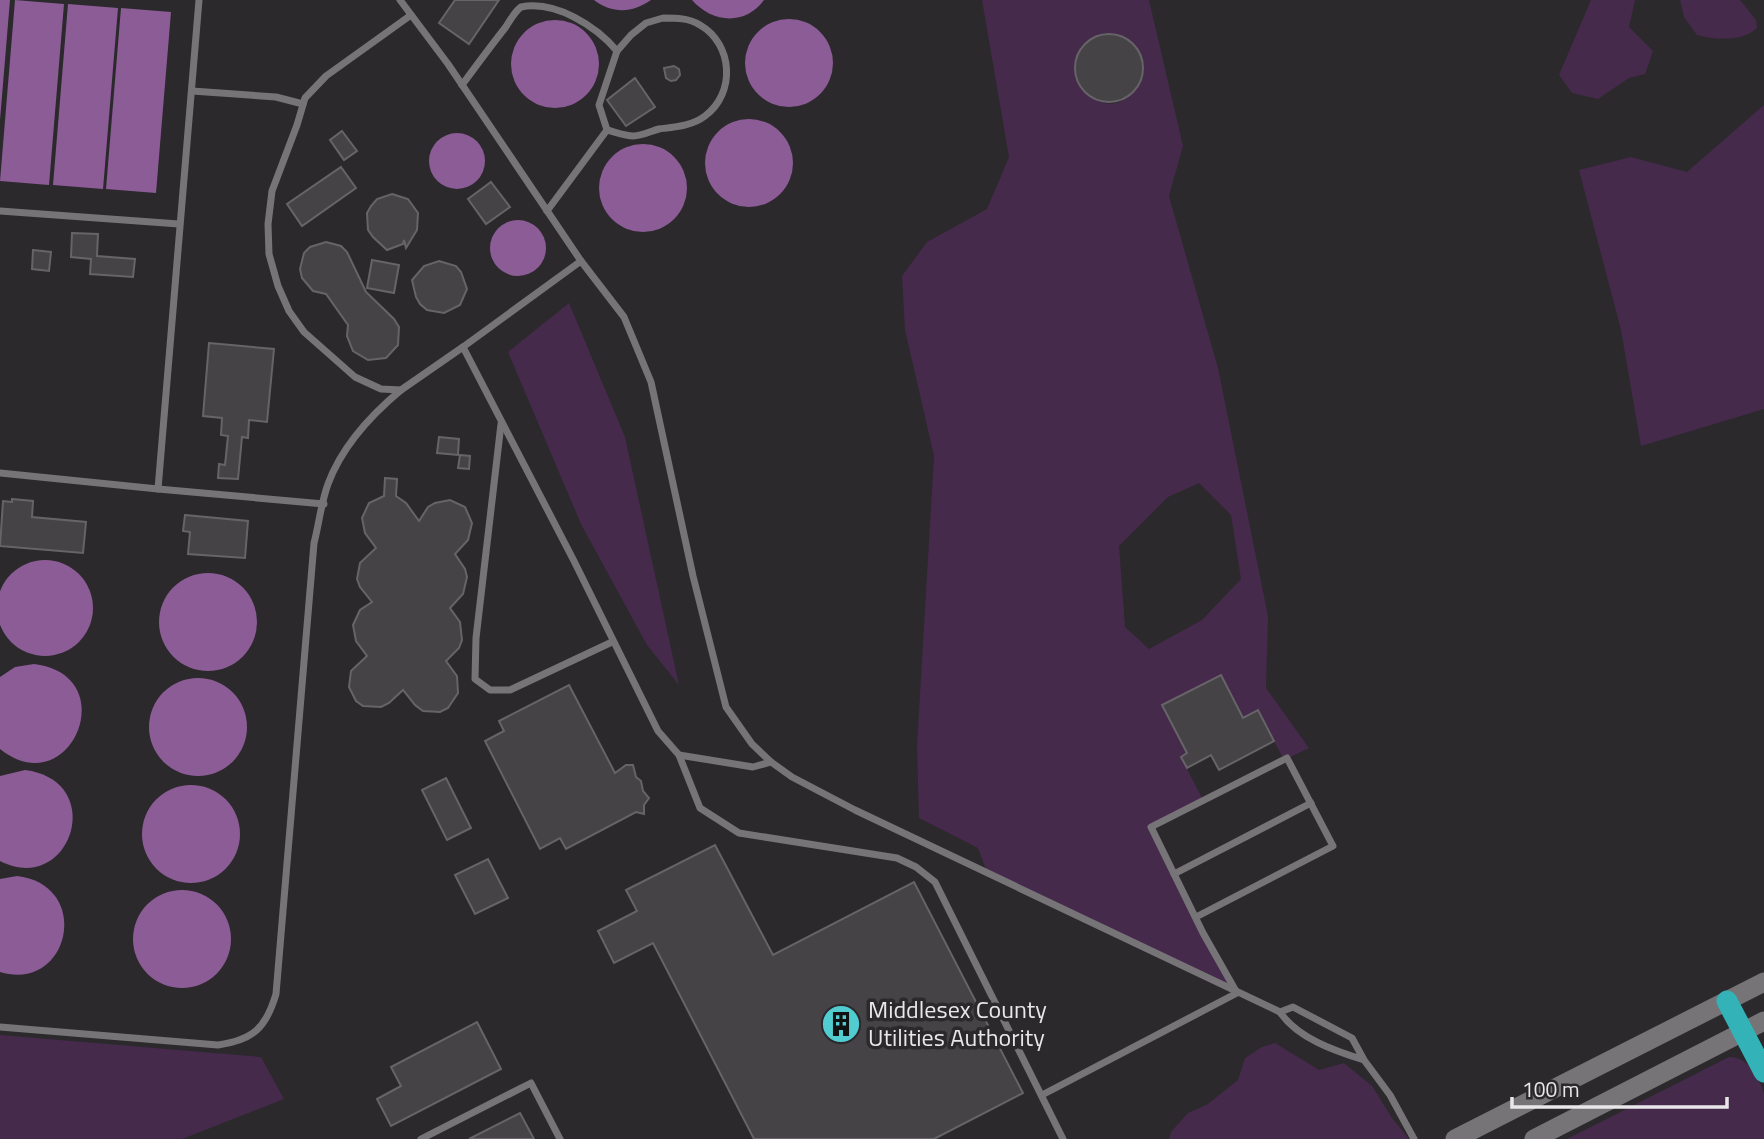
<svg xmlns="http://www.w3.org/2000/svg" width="1764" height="1139" font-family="'Titillium Web',sans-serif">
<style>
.green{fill:#452a4c;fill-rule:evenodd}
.water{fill:#8b5c96}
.building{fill:#454346;stroke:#666467;stroke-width:2}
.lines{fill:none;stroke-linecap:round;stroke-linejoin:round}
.lane{stroke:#767477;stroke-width:7}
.secondary{stroke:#767477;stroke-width:19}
.highway{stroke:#33b2b7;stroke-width:21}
.labels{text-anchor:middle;stroke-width:7;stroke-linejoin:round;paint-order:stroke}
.poi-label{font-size:24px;fill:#e9e7e9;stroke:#2b292c;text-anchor:start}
</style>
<rect width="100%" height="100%" fill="#2b292c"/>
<g class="green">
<path d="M982,0H1149L1183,146L1169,196L1218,368L1268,616L1266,688L1309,748L1284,760L1274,741L1243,718L1221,675L1163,705L1187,753L1181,757L1203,800L1152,827L1237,993L987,872L978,848L919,818L917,746L934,456L905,330L902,276L927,242L987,209L1009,157ZM1110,33C1136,39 1155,65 1136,89C1097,140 1036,43 1110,33ZM1199,483L1231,515L1241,579L1202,620L1149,649L1125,627L1119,546L1168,497Z"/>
<path d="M1591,0H1635L1629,27L1653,51L1645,74L1629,78L1598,99L1572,93L1559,75Z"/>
<path d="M1680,0H1740L1756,20L1757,28C1742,42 1716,40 1697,35L1684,17Z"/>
<path d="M1764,105V409L1641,446L1621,330L1579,170L1631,157L1687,172Z"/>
<path d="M569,303L625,437L679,685L647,645L581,524L508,352Z"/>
<path d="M0,1035L261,1057L284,1099L182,1139H0Z"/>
<path d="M1275,1043L1319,1070L1344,1063L1372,1086L1392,1118L1409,1139H1169L1171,1132L1188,1113L1208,1104L1238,1080L1245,1058L1262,1047Z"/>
<path d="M1729,1057C1747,1056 1760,1078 1764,1094C1764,1108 1764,1125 1764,1139H1567Z"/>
</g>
<g class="water">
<path d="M0,0H10L0,120Z"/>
<path d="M15,0L64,4L49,185L0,181Z"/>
<path d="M594,0H651C633,13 612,14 594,0Z"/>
<path d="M692,0H764C745,26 712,23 692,0Z"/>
<path d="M68,4L118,8L103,189L53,185Z"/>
<path d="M121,8L171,12L156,193L106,189Z"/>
<circle cx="789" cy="63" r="44"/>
<circle cx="555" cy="64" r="44"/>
<circle cx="749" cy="163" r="44"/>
<circle cx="457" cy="161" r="28"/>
<circle cx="643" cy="188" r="44"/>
<circle cx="518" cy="248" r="28"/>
<circle cx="45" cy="608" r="48"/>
<circle cx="208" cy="622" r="49"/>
<path d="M34,664C125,675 70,805 0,749V677L15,667Z"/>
<circle cx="198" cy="727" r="49"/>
<path d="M25,770C109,781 70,897 0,861V776Z"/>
<circle cx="191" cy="834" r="49"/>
<path d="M17,876C93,885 70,993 0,972V879Z"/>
<circle cx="182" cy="939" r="49"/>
</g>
<g class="building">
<path d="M455,0H499L469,44L439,23Z"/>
<circle cx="1109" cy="68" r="34"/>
<path d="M674,66L679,69L680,75L676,80L671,81L666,78L664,68Z"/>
<path d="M635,78L655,107L626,126L607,100Z"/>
<path d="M342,131L357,151L344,160L330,140Z"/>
<path d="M341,167L356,188L302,226L287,204Z"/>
<path d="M491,182L510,207L486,224L468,199Z"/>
<path d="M392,194L408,199L418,213L417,230L406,248L404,240L403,244L387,250L373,237L368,230L367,213L371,206L377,199Z"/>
<path d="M72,233L98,234L97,256L135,259L133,277L90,274L91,259L71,257Z"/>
<path d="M326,242L341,246L347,252L366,292L394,319L399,327L398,345L386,358L368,360L353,351L347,336L348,325L326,294L313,291L302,278L300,269L304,253L310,247Z"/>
<path d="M33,250L51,252L49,271L32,269Z"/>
<path d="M372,260L399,265L394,293L367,288Z"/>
<path d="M439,261L456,266L461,272L467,289L460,305L444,313L427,310L420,304L416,297L412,280L424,266Z"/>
<path d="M209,343L274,349L267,422L249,420L248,438L242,437L238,479L218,478L219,464L225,465L228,436L221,435L222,418L203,416Z"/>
<path d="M439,437L459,439L458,455L437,453Z"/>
<path d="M460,455L470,456L469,469L458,468Z"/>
<path d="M385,478L397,479L396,496L406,503L419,521L428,507L435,503L450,500L465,507L472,523L468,540L455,554L465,569L467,577L463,594L450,608L460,622L462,640L459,648L446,661L457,676L458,693L448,708L440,712L423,711L415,705L403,690L389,703L381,707L363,706L356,701L349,687L351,671L367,656L356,641L353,625L360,610L372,602L360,587L357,579L360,563L376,548L365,533L362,518L369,503L384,496Z"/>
<path d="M12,499L33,501L32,517L86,522L83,553L0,546L3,501L12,502Z"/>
<path d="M185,515L248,521L245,558L188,554L190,532L183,531Z"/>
<path d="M1221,675L1243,718L1258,710L1274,741L1219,770L1211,755L1187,768L1181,757L1187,753L1162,705Z"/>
<path d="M569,685L615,773L626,765H633L636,777L641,781L643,791L649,798L644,805V814L636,812L566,849L560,838L540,849L485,741L504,731L499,721Z"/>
<path d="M446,778L471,828L447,840L422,790Z"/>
<path d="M715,845L773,955L914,882L1023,1093L934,1139H754L653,943L614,963L598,931L637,911L626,890Z"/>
<path d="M488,859L508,898L475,914L455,875Z"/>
<path d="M477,1022L501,1069L391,1126L377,1099L401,1086L391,1067Z"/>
<path d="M520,1113L534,1139H469Z"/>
</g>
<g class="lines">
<g class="lane">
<path d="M400,0L448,64L581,261L624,317L651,382L693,576L726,707L752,744L771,762L792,777L855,810L1280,1012"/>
<path d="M411,15L326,76L305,98L297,125L272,191L268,224L269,254L278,286L289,311L304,332L355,377L381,389L401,390L463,347"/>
<path d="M663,18C676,18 689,18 700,25C733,44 736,93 705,116C692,126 675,127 659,129C651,131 642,136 633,136C626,136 615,132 607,130L599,105L617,51L631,35L646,23Z"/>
<path d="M462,85C476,66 490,47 505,28C509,22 515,11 521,7C556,0 597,27 617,51"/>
<path d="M192,91L276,97L303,104"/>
<path d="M0,211L179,224"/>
<path d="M547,211L607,130"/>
<path d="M581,261L463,347L574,561L658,731L679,755L753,767L771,762"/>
<path d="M501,424L476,638L475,679L490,690H510L612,642"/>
<path d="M0,473L158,489L199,0"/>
<path d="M158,489L324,504"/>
<path d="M679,755L700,808L739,833L897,858L916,867L935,882L1063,1139"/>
<path d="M1174,874L1311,803"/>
<path d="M0,1027L218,1045C253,1040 266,1028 276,994L314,543C319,524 321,503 328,484C342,446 371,415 401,390"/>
<path d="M1364,1060C1335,1051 1297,1038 1280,1012L1293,1007L1352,1038L1364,1060L1390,1095L1414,1139"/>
<path d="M1042,1095L1237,993L1203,933L1151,827L1287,758L1333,846L1196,917"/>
<path d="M421,1139L531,1083L560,1139"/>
</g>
<g class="secondary">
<path d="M1455,1139L1764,982"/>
<path d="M1534,1139L1764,1021"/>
</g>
<path class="highway" d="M1727,1001L1764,1072"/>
</g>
<defs>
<g id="building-disc" transform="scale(2.0125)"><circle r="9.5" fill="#51ccd1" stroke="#2b292c"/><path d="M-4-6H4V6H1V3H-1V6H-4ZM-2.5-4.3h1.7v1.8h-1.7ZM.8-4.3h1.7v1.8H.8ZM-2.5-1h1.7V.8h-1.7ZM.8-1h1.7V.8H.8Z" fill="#111"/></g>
</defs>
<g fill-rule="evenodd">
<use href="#building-disc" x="841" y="1024"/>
</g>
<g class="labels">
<g class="poi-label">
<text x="868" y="1018">Middlesex County<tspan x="868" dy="28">Utilities Authority</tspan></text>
</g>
</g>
<path d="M1512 1097v10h215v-10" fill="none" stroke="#e9e7e9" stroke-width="3.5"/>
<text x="1522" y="1097" font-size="21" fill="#e9e7e9" stroke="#2b292c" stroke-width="5" paint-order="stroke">100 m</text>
</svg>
